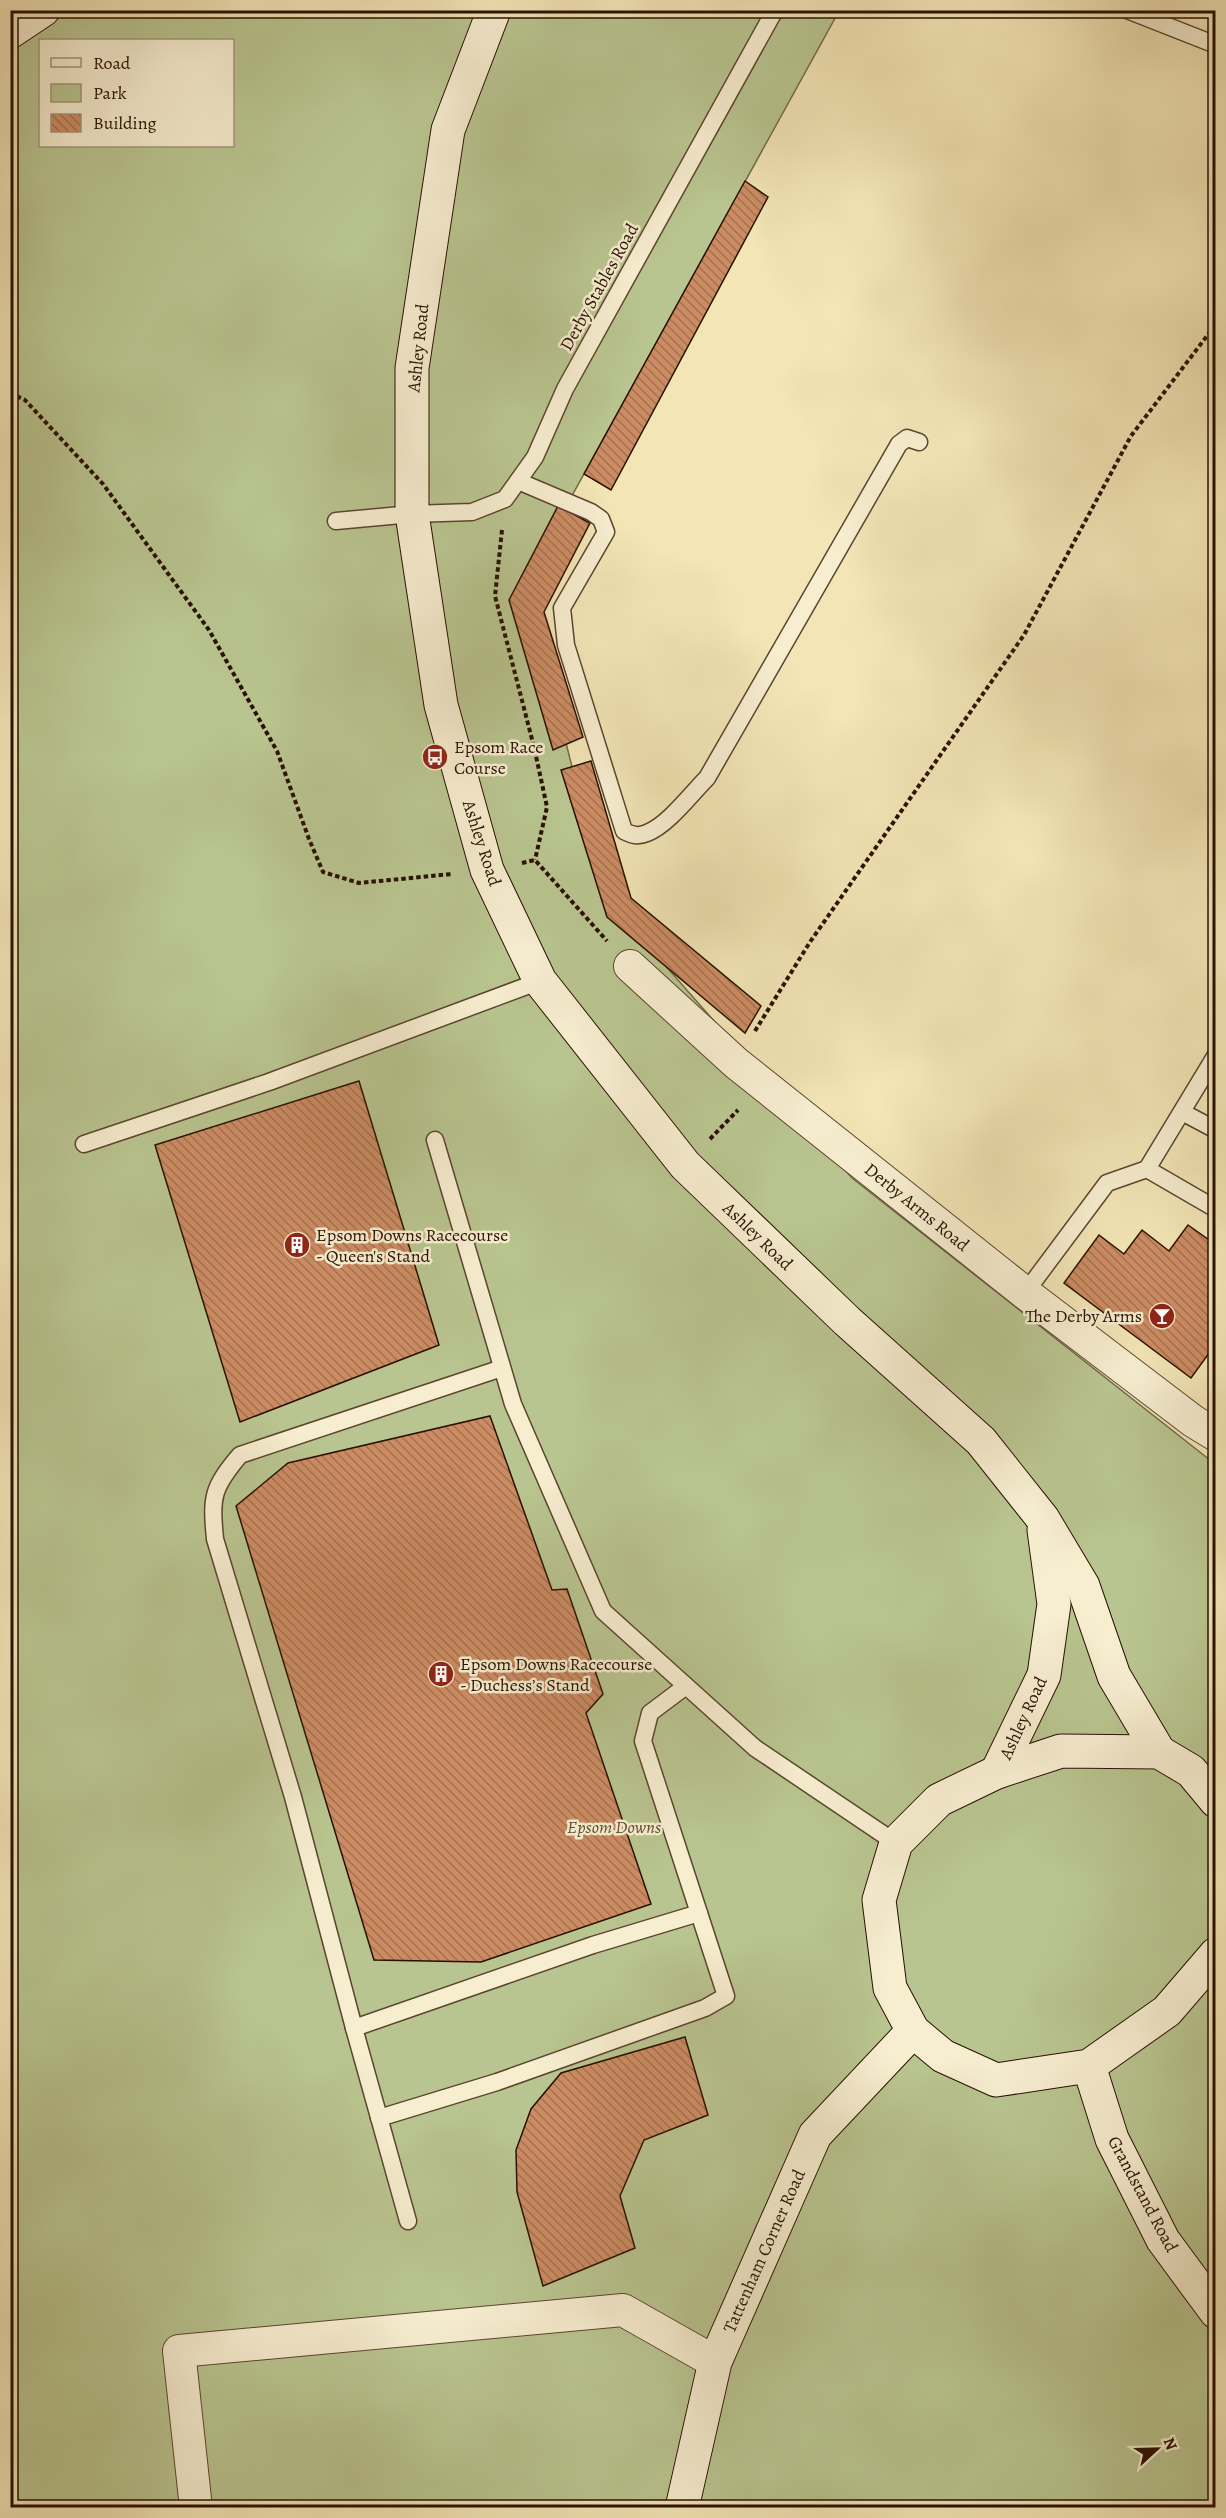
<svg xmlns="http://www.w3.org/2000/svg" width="1226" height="2518" font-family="Alegreya,serif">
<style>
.green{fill:#b9c590;stroke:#706a48;stroke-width:1.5;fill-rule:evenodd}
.building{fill:url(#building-back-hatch);stroke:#281001;stroke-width:1.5}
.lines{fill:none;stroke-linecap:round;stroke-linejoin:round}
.lane-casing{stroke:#5b452e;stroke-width:19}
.street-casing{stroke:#5b452e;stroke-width:34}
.secondary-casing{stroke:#281001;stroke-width:35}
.path{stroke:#281001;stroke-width:4;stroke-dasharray:4.5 3;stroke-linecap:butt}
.lane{stroke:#f7eed0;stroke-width:16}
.street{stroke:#f7eed0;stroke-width:32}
.secondary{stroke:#f7eed0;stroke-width:33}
.labels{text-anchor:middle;stroke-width:5;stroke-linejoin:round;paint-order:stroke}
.street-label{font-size:18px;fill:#281001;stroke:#f7eed0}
.poi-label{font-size:18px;fill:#281001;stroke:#f7eed0;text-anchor:start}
.park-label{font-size:18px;font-style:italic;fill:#5b4f33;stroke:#f7eed0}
</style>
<defs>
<pattern id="building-back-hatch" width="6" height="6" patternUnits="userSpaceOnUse" patternTransform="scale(1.5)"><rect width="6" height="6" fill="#cc8c63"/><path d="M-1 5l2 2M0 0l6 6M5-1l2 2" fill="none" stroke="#a6714f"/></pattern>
</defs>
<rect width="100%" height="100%" fill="#f3e5b6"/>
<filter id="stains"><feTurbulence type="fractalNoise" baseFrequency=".00333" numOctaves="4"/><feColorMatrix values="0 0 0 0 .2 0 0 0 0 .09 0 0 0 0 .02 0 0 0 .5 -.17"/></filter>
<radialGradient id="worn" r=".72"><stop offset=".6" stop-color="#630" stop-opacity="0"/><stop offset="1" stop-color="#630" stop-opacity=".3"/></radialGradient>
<path class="green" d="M11,11H839L525,581L605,897L852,1178L1215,1464V2507L11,2508ZM40,40H232V146H40Z"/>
<g class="building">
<path d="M745,181L768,197L611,490L584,474Z"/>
<path d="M558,506L590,523L544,612L583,737L553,750L509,600Z"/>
<path d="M591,761L631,898L761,1006L745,1033L607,917L561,770Z"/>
<path d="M359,1081L439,1345L240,1422L155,1145Z"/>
<path d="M1188,1225L1216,1245V1352L1212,1349L1191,1378L1064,1283L1099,1235L1124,1254L1142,1230L1169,1251Z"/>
<path d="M490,1416L552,1590L567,1589L603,1694L586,1713L651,1904L481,1962L374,1960L236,1506L288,1463Z"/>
<path d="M685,2037L708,2115L644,2140L620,2196L635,2248L543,2286L517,2192L516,2150L531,2109L561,2073Z"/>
</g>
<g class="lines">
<g class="lane-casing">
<g id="lane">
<path d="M1127,10L1216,45"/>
<path d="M518,481L591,512L601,519L606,532L562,608L566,645L624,831C632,835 638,837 647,833C668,825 691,794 707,778L899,444L907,438L919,442"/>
<path d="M336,521L412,514L472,512L505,499L535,457L565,389L775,10"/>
<path d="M1182,1112L1216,1130"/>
<path d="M435,1140L513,1404L603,1611L755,1748L896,1843"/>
<path d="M84,1144L269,1082L540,981"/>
<path d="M1147,1169L1216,1209"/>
<path d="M1025,1293L1107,1183L1147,1169L1216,1055"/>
<path d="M502,1368L240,1455C212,1488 211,1497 215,1539L293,1797L354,2028L593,1945L699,1913"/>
<path d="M354,2028L408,2221"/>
<path d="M379,2118L497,2082L705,2008L726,1996L643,1741L650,1713L686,1686"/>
</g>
</g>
<g class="street-casing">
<g id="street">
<path d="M630,966L736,1063L1025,1293L1193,1421L1216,1435"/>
<path d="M196,2508L179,2351L623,2310L715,2362"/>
</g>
</g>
<g class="secondary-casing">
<g id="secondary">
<path d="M494,10L448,130L412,368V514L441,705L487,870L540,981L685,1165L847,1321L981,1441L1043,1519L1083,1586L1114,1676L1159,1752"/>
<path d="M10,32L43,10"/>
<path d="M997,1772L1044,1675L1054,1604L1044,1530"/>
<path d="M1216,1801L1191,1771L1159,1752L1061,1751L997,1772L939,1800L896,1843L879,1900L890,1988L913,2031L943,2056L996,2080L1089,2066L1167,2011L1216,1954"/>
<path d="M1089,2066L1112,2139L1163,2240L1216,2312"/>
<path d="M682,2508L715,2362L815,2135L913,2031"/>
</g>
</g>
<g class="path">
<path d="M10,393L25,400L103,484L209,630L277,751L309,839L323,872L359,883L452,874"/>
<path d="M502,530L495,596L534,747L547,807L535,860"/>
<path d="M522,863L535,860L607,941"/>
<path d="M755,1031L810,942L1024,635L1131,436L1216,324"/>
<path d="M710,1139L738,1110"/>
</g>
<use href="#lane" class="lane"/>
<use href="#street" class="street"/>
<use href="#secondary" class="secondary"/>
</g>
<defs>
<g id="bus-disc" transform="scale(1.35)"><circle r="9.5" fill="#8f2418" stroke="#f7eed0"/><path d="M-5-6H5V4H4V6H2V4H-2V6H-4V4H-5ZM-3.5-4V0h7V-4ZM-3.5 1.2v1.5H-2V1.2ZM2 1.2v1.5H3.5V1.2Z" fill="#fff"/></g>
<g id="building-disc" transform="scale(1.35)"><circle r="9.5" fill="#8f2418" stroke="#f7eed0"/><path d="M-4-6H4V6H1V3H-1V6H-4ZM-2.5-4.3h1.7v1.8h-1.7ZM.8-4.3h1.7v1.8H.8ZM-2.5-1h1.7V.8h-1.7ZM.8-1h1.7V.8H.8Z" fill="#fff"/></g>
<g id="bar-disc" transform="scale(1.35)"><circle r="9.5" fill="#8f2418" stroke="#f7eed0"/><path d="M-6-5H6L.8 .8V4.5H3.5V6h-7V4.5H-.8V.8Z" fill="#fff"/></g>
</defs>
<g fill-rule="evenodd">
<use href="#bus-disc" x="435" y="757"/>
<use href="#building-disc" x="297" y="1245"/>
<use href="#bar-disc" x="1162" y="1316"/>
<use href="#building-disc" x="441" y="1674"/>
</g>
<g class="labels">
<g class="street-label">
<text transform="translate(599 287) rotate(-61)" y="6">Derby Stables Road</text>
<text transform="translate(418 348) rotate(-84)" y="6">Ashley Road</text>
<text transform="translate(482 843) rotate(72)" y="6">Ashley Road</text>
<text transform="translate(917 1207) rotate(39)" y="6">Derby Arms Road</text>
<text transform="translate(758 1236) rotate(44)" y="6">Ashley Road</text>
<text transform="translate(1023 1718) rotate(-65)" y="6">Ashley Road</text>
<text transform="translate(1143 2194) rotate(62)" y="6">Grandstand Road</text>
<text transform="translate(764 2251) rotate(-66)" y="6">Tattenham Corner Road</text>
</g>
<g class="poi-label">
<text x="454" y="753">Epsom Race<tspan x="454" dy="21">Course</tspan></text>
<text x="316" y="1241">Epsom Downs Racecourse<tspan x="316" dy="21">- Queen's Stand</tspan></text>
<text x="1142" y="1322" text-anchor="end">The Derby Arms</text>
<text x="460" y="1670">Epsom Downs Racecourse<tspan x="460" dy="21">- Duchess’s Stand</tspan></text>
</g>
<g class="park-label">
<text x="614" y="1833">Epsom Downs</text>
</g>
</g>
<rect width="1226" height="2518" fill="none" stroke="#f3e5b6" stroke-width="36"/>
<rect x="12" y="12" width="1202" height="2494" fill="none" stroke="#281001" stroke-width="3"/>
<rect x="18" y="18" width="1190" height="2482" fill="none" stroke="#281001" stroke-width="1.5"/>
<rect x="39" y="39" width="195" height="108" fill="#f7eed0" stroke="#a4957d" stroke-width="1.5"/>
<rect x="51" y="58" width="30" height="9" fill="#f7eed0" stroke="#a4957d" stroke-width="1.5"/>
<text x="93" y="69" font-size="18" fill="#281001">Road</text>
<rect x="51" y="84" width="30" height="18" fill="#b9c590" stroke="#a4957d" stroke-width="1.5"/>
<text x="93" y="99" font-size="18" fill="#281001">Park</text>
<rect x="51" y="114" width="30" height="18" fill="url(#building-back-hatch)" stroke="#a4957d" stroke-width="1.5"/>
<text x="93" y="129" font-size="18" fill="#281001">Building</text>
<g transform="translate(1157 2449) rotate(68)" stroke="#f7eed0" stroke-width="4.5" paint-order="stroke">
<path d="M0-4.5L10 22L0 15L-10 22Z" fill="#281001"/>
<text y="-9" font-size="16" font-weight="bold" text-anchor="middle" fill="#281001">N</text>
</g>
<rect width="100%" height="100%" filter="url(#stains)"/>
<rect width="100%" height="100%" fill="url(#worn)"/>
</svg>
